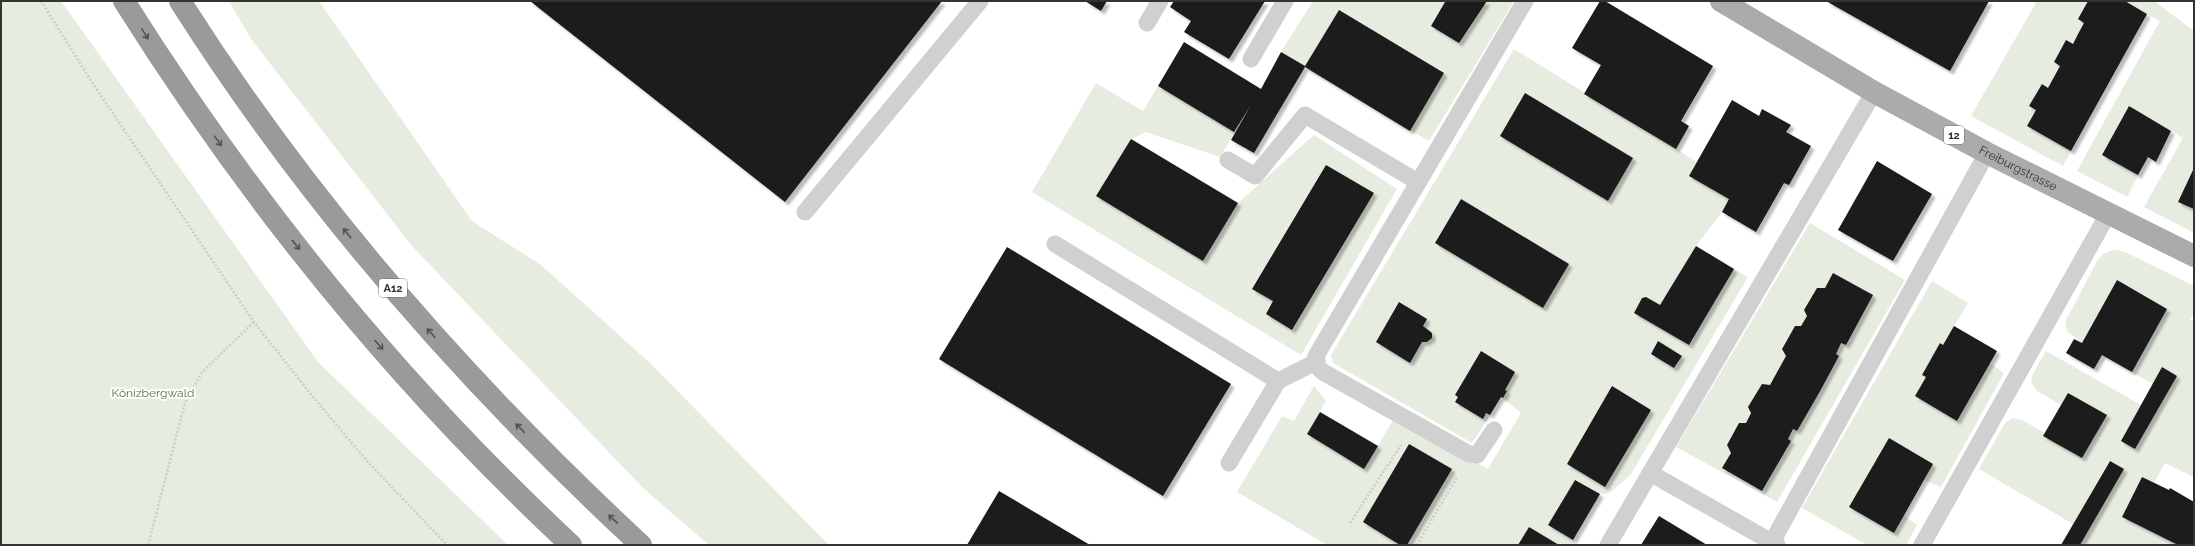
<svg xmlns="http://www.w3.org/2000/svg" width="2195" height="546" font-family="Raleway,sans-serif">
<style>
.green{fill:#e6ecdf;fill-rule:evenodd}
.building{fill:#1a1a1a;filter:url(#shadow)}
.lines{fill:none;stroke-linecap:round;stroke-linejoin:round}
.path{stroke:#cdcdcd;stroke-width:2.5;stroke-dasharray:2 2;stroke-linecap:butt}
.service{stroke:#d0d0d0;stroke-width:17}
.primary{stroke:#ababab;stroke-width:22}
.motorway{stroke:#9a9a9a;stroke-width:22}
.oneway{stroke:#525252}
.labels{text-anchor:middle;stroke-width:4;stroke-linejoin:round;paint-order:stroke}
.shield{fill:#fff;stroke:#707070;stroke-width:1}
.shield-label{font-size:11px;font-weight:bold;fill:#333}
.street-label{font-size:12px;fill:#333;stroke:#fff}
.park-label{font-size:12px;fill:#56703f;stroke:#fff}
</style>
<defs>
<filter id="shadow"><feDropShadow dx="3.5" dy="3.5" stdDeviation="1" flood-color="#0004"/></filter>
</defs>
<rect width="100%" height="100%" fill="#fff"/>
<g class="green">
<path d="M1,1H61L318,362L508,545H1Z"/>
<path d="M229,1H319L472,221L541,265L650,363L829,545H709L644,489L412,246L251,39Z"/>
<path d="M1313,1H1443L1475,20L1487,1H1514L1429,141L1410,130L1444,73L1339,10L1305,66L1281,52Z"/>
<path d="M2037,1H2088L2078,19L2084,23L2073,44L2066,41L2054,62L2060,66L2048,88L2042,84L2029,106L2036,110L2027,126L2071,151L2063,166L1971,116Z"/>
<path d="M2125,1H2154L2194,31V168L2178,202L2194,209V233L2144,207L2183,138L2129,106L2102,155L2138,175L2127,197L2077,171L2160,21Z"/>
<path d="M1514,49L1697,162L1729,199L1722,212L1696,246L1660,305L1642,298L1634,313L1689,345L1734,269L1748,277L1631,474C1600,503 1609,496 1575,480L1548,525L1572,540L1576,545H1559L1529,527L1518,545H1407L1452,470L1409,444L1363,522L1400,545H1327L1237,492L1282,416L1294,421L1314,386L1326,401L1307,434L1364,469L1395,417L1488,469L1521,413L1503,398L1507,391L1505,390L1515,372L1481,352L1458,397L1483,418L1486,413L1490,415L1472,443L1333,363L1331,355ZM1525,93L1633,158L1608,201L1500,136ZM1461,199L1569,264L1543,308L1435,242ZM1399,302L1427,319L1423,326L1432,333V338L1427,342H1422L1410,363L1376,342ZM1658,341L1682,356L1675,368L1651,354ZM1612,386L1651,410L1605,487L1567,464Z"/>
<path d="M1096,83L1143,111L1158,86L1235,132L1220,157L1146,132L1131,139L1096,196L1203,260L1238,203L1314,135L1397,189L1301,355L1032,192ZM1326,165L1374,194L1293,330L1266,314L1273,301L1252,288Z"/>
<path d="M1810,223L1905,280L1777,502L1676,447ZM1817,288H1825L1846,345L1841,343L1836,354L1839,356L1797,431L1793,429L1788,439L1791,441L1763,490L1723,468L1731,453L1727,445L1746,423L1762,385H1770L1786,356L1782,348L1795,326H1801L1807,316L1804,310Z"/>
<path d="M2113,250L2123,251L2194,286V312L2190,320L2194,322V477L2165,463L2154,483L2142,477L2122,517L2178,545H2080L2123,469L2109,461L2073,524L1979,469L2005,423L2012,418L2022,420L2045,433L2044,436L2082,458L2107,415L2068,393L2061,405L2037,391L2031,382L2033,374L2046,351L2141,405L2121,440L2135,448L2177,376L2163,368L2153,384L2132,372L2167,309L2117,280L2082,343L2067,331L2065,322L2097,261L2103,254Z"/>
<path d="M1932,281L1968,303L1943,345L1940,344L1922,374L1926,377L1915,396L1957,421L1990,363L2004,373L1941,487L1924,480L1933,464L1889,438L1849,507L1893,533L1904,515L1917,525L1906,545H1867L1802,508Z"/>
</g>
<g class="building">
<path d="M530,1H942L785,202Z"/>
<path d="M1085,1H1107L1101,11Z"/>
<path d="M1174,1H1265L1229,59L1184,32L1191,21L1170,7Z"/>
<path d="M1443,1H1487L1459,43L1431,26L1445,2Z"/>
<path d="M1600,1H1605L1713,66L1681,121L1689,126L1676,149L1584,94L1601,65L1572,48Z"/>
<path d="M1826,1H1989L1950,71Z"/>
<path d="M2088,1H2125L2147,14L2071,151L2027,126L2036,110L2029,106L2042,84L2048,88L2060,66L2054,62L2066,40L2073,44L2078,34L2084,23L2078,19Z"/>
<path d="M1339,10L1444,73L1410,131L1305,67L1254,153L1231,140L1251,105L1234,132L1158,86L1184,42L1261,89L1281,52L1305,66Z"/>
<path d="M1525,93L1633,158L1608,201L1500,136Z"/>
<path d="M1732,100L1759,116L1762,109L1791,125L1786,132L1811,146L1789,185L1784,183L1756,232L1722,212L1729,199L1689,176Z"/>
<path d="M2129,106L2171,131L2156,162L2148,157L2138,175L2102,155Z"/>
<path d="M1131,139L1238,203L1203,261L1096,196Z"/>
<path d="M1877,161L1932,194L1893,261L1838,230Z"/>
<path d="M1326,165L1374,193L1292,330L1266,314L1273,301L1252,289Z"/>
<path d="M2194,168V209L2178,202Z"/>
<path d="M1461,199L1569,264L1543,308L1435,243Z"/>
<path d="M1696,246L1734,269L1689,345L1634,313L1642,298L1646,297L1660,305Z"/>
<path d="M1007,247L1231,384L1163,496L939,359Z"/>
<path d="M1833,273L1873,295L1846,345L1841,343L1836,354L1839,356L1819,393L1797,431L1793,429L1788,439L1791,441L1762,491L1722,468L1731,453L1727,445L1739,423H1746L1751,413L1748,407L1762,384L1770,385L1786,356L1782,349L1795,326H1801L1807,316L1804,310L1817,288H1825Z"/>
<path d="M2117,280L2167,309L2132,372L2102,355L2094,369L2066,353L2074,339L2082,343Z"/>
<path d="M1399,302L1427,319L1423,326L1432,333V338L1427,342H1422L1410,363L1376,342Z"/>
<path d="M1954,326L1997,351L1957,421L1915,396L1926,377L1922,375L1940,343L1943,345Z"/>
<path d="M1658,341L1682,356L1674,368L1651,354Z"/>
<path d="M1481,351L1515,372L1505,390L1507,391L1503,398L1501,397L1490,415L1486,413L1483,419L1455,402L1458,397L1455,395Z"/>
<path d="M2162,367L2177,376L2135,449L2121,441Z"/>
<path d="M1612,386L1651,410L1605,487L1567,464Z"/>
<path d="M2068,393L2107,415L2082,458L2043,436Z"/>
<path d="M1320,412L1378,446L1364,469L1307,434Z"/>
<path d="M1889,438L1933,464L1894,533L1849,507Z"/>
<path d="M1409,444L1452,469L1407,545H1400L1363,522Z"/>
<path d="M2110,461L2124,469L2080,545H2061Z"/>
<path d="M2142,477L2169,490L2170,488L2194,502V545H2178L2122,517Z"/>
<path d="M1575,480L1600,494L1573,540L1548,525Z"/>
<path d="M999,491L1090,545H967Z"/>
<path d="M1659,516L1707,545H1641Z"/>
<path d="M1529,527L1559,545H1518Z"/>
</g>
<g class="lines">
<g class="path">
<path d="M41,1L95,87L254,322L309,392L366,460L447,545"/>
<path d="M1350,523L1401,445"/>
<path d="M148,545L185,403L202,372L254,322"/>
<path d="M1417,545L1457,477"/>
</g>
<g class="service">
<path d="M1147,23L1160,1"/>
<path d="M1251,59L1285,1"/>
<path d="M1228,160L1255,176L1305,115L1418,182"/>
<path d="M805,212L980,1"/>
<path d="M1055,244L1278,381L1316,362"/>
<path d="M1494,430L1477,455L1469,454L1323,372L1318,367L1316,356L1525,1"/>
<path d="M1229,463L1278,381"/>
<path d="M1650,473L1777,545"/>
<path d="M1772,542L1987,153"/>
<path d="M1608,545L1874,92"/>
<path d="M1922,545L2108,214"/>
</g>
<path class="primary" id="s1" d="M1721,1L1874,92L1987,153L2194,256"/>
<g class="motorway">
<path d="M124,1C249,200 399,385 571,545"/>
<path d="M180,1C308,203 466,383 641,545"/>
</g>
</g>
<defs><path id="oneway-shaft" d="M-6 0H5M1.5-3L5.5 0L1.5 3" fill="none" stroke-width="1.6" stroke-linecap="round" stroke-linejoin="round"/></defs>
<g class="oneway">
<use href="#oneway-shaft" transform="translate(145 34) rotate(58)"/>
<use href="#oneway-shaft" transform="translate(218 141) rotate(54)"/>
<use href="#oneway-shaft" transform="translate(347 233) rotate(-128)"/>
<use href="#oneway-shaft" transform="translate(296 245) rotate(52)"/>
<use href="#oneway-shaft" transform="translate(431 333) rotate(-132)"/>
<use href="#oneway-shaft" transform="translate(379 345) rotate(48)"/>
<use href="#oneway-shaft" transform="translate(520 428) rotate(-134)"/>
<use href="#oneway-shaft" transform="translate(613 519) rotate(-137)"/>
</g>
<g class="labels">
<g class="shield">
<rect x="1944" y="126" width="20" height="18" rx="3"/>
<rect x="379" y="279" width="28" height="18" rx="3"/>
</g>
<g class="shield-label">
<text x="1954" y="139">12</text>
<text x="393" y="292">A12</text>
</g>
<g class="street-label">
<text dy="4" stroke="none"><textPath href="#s1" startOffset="341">Freiburgstrasse</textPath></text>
</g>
<g class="park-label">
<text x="153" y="397">Könizbergwald</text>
</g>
</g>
<rect width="2195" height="546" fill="none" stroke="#333333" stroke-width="4"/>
</svg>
